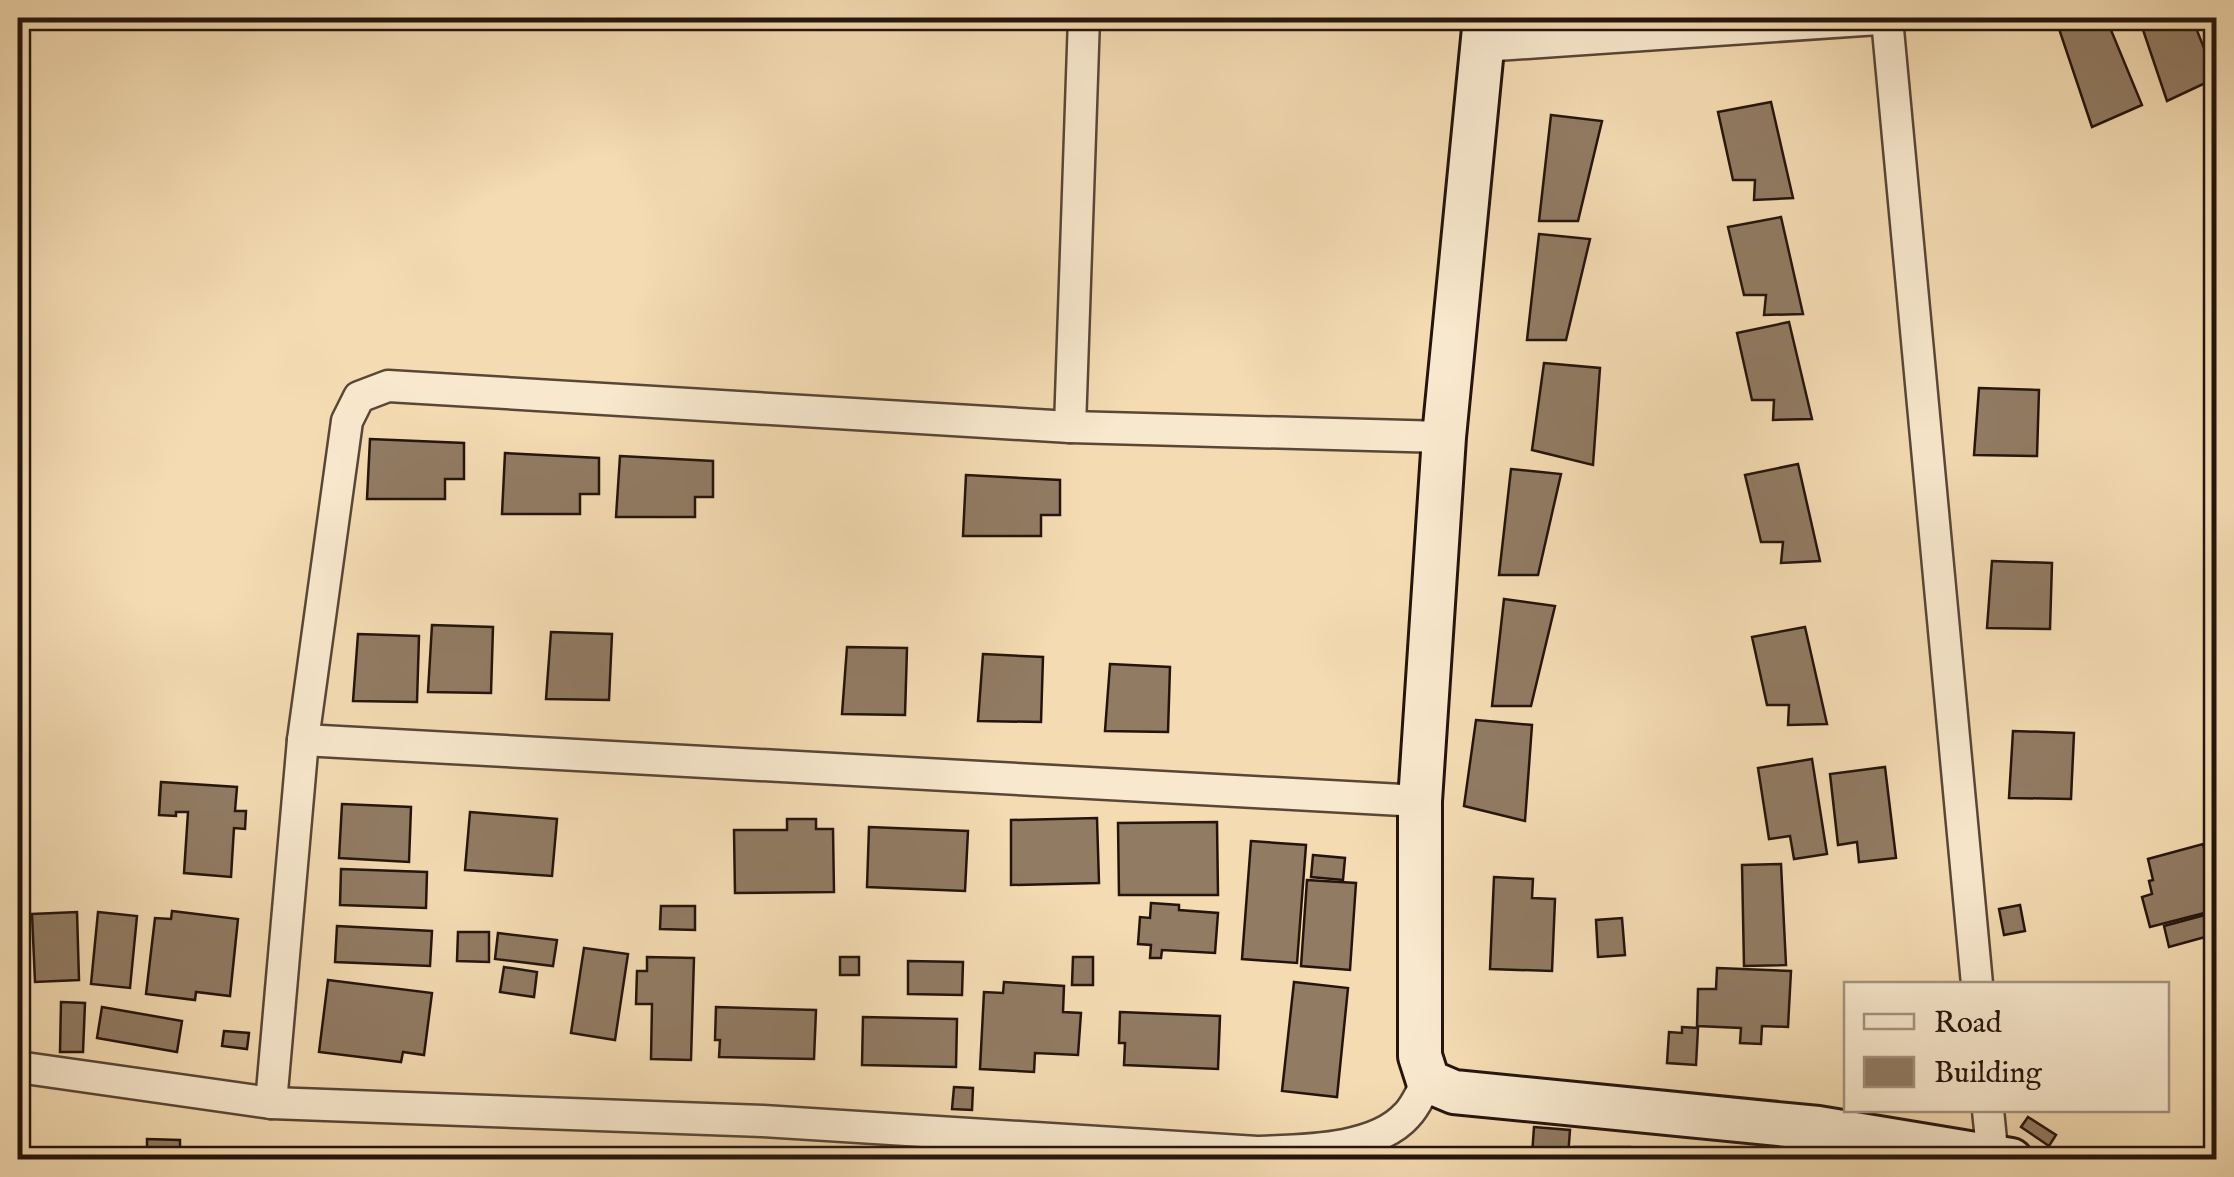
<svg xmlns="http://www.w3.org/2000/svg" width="2234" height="1177" font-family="'IM FELL English',serif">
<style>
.building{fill:#917b63;stroke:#25140d;stroke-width:2.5}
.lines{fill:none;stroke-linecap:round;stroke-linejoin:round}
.street-casing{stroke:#594636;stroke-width:35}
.secondary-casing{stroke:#25140d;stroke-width:48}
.street{stroke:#f8e8cd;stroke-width:30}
.secondary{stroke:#f8e8cd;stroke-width:42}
</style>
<rect width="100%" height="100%" fill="#f4dbb2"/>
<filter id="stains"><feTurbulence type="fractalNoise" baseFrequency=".002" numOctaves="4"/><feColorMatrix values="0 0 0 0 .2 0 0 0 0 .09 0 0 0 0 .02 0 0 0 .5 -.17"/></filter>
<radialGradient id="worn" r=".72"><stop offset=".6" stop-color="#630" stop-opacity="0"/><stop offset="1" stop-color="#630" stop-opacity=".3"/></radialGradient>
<g class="building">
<path d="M2064,18H2106L2142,105L2092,127L2056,20Z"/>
<path d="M2139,18H2192L2216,78L2167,101Z"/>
<path d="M1771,102L1793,198L1754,200L1755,180H1733L1718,112Z"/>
<path d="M1551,115L1602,121L1578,221H1539Z"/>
<path d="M1781,217L1803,314L1764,315L1766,295H1744L1728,227Z"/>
<path d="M1539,234L1590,239L1566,340H1527Z"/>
<path d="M1789,322L1812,419L1773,420L1774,400H1752L1737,333Z"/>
<path d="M1544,363L1600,368L1593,465L1532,450Z"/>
<path d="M1979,388L2039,390L2037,456L1974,455Z"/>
<path d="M370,439L464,443V479H445V499H367Z"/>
<path d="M505,453L599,458V494H580V514H502Z"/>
<path d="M620,456L713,461V497H695V517H616Z"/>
<path d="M1798,464L1820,561L1781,563L1783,542H1761L1745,475Z"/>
<path d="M1511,469L1561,474L1538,575H1499Z"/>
<path d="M966,475L1060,480V515H1041V536H963Z"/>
<path d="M1992,561L2052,563L2050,629L1987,628Z"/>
<path d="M1504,599L1555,606L1531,706H1492Z"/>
<path d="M432,625L493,627L491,693L428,692Z"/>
<path d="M1805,627L1827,724L1788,725L1789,705H1767L1752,637Z"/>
<path d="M551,632L612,634L609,700L546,699Z"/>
<path d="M358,634L419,636L417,702L353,701Z"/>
<path d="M847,647L907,648L905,715L842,714Z"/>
<path d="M983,654L1043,657L1041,722L978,721Z"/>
<path d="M1110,664L1170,667L1168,732L1105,731Z"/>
<path d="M1476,720L1532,725L1525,821L1464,806Z"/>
<path d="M2013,731L2074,733L2071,799L2009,798Z"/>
<path d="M1812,759L1827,854L1794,859L1790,836L1769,839L1758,768Z"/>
<path d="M1885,767L1896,858L1859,862L1857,842L1838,845L1830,774Z"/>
<path d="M161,782L237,787L235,811H246L245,829L234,828L231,877L184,873L188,812H176V816L159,815Z"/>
<path d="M342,804L411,807L409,862L339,858Z"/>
<path d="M470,812L557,819L552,876L465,870Z"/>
<path d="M1097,818L1099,883L1011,885V820Z"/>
<path d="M787,819H816V829H833L834,892L735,893L734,830H787Z"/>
<path d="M1217,822L1218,895H1119L1118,823Z"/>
<path d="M869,827L968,831L965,891L867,887Z"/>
<path d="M1251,841L1306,845L1297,963L1242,959Z"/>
<path d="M2203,844L2216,896V910L2150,927L2142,897L2152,894L2149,881L2153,880L2148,859Z"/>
<path d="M1313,855L1345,858L1343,880L1311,877Z"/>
<path d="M1781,864L1786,965L1744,966L1742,865Z"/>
<path d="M341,869L427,872L426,908L340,905Z"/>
<path d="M1494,877L1533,879L1532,898L1555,899L1552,971L1490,969Z"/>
<path d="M1307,880L1356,883L1350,970L1301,966Z"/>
<path d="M1151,903L1179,905V910L1218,913L1215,953L1162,950L1161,958H1150L1151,945L1138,944L1140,917L1150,918Z"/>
<path d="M2020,905L2025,931L2004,935L1999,909Z"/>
<path d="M661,906H695V930L660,929Z"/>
<path d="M172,911L238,919L230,996L196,992L195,1000L146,994L155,918L171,919Z"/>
<path d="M77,912L79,980L35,982L32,914Z"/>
<path d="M98,912L137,916L130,988L91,984Z"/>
<path d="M2216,912V934L2169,947L2164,926Z"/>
<path d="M1622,918L1625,955L1598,957L1596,920Z"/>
<path d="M337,926L432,931L430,966L335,962Z"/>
<path d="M458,932H489V962L457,961Z"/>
<path d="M498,933L557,940L553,966L495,959Z"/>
<path d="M584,948L628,954L615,1040L571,1033Z"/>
<path d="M647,957L694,958L691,1060L651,1059L652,1004H636L637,971H647Z"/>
<rect x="840" y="957" width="19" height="18"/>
<path d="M1073,957H1093V985H1072Z"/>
<path d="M908,961L963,962L962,995L908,994Z"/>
<path d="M504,967L537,972L534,997L500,992Z"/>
<path d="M1717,968L1791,971L1788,1027L1762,1026L1761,1044L1740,1043L1741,1028L1697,1026L1698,989H1716Z"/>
<path d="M328,980L432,993L424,1055L403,1052L401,1062L319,1052Z"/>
<path d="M1004,982L1064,986L1063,1012L1081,1013L1078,1055L1035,1053L1034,1072L980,1069L984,992L1003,993Z"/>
<path d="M1294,982L1348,988L1337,1097L1282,1091Z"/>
<path d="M61,1002L85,1003L83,1052H60Z"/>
<path d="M102,1007L182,1021L177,1052L97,1038Z"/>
<path d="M716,1007L816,1010L814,1059L719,1057L720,1040H715Z"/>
<path d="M1120,1012L1220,1016L1218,1069L1124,1065L1125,1043H1119Z"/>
<path d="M863,1017L957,1019L956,1067L862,1065Z"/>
<path d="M1682,1027L1698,1028L1696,1065L1667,1063L1669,1032L1682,1033Z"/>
<path d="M224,1031L249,1033L247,1049L222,1046Z"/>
<path d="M954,1087L973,1088L972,1110L952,1109Z"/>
<path d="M2028,1117L2056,1135L2049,1146L2021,1127Z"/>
<path d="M1534,1127L1570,1130L1568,1157L1532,1155Z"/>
<path d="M147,1139L180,1140V1153L212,1154V1160H123V1155L147,1156Z"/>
<rect x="1574" y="1147" width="56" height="13"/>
<path d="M278,1153L350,1156L349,1160H278Z"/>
</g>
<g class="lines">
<g class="street-casing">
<g id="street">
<path d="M1887,19L1977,984"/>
<path d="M1482,46L1893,18"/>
<path d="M1070,427L1084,18"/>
<path d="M303,740L1420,801"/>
<path d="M18,1067L271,1103L763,1121L1257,1152C1302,1150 1375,1151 1407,1115C1416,1106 1421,1092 1428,1081"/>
<path d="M271,1103L303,740L347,421L359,397L388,386L1070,427L1444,437"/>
<path d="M1988,1110L1993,1160"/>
</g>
</g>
<g class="secondary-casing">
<path id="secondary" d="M1485,18L1444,437L1420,801V1056L1428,1081L1454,1092L1818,1128L2011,1160"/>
</g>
<use href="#street" class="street"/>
<use href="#secondary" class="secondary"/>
</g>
<rect width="2234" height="1177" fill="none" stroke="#f4dbb2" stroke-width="60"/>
<rect x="20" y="20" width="2194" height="1137" fill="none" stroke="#25140d" stroke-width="5"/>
<rect x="30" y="30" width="2174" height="1117" fill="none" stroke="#25140d" stroke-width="2.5"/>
<rect x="1844" y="982" width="325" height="130" fill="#f8e8cd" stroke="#a49380" stroke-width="2.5"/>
<rect x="1864" y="1014" width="50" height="15" fill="#f8e8cd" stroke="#a49380" stroke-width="2.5"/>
<text x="1934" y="1032" font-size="30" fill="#25140d">Road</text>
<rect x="1864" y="1057" width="50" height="30" fill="#917b63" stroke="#a49380" stroke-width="2.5"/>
<text x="1934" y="1082" font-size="30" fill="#25140d">Building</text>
<rect width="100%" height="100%" filter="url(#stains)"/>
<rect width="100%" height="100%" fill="url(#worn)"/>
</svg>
